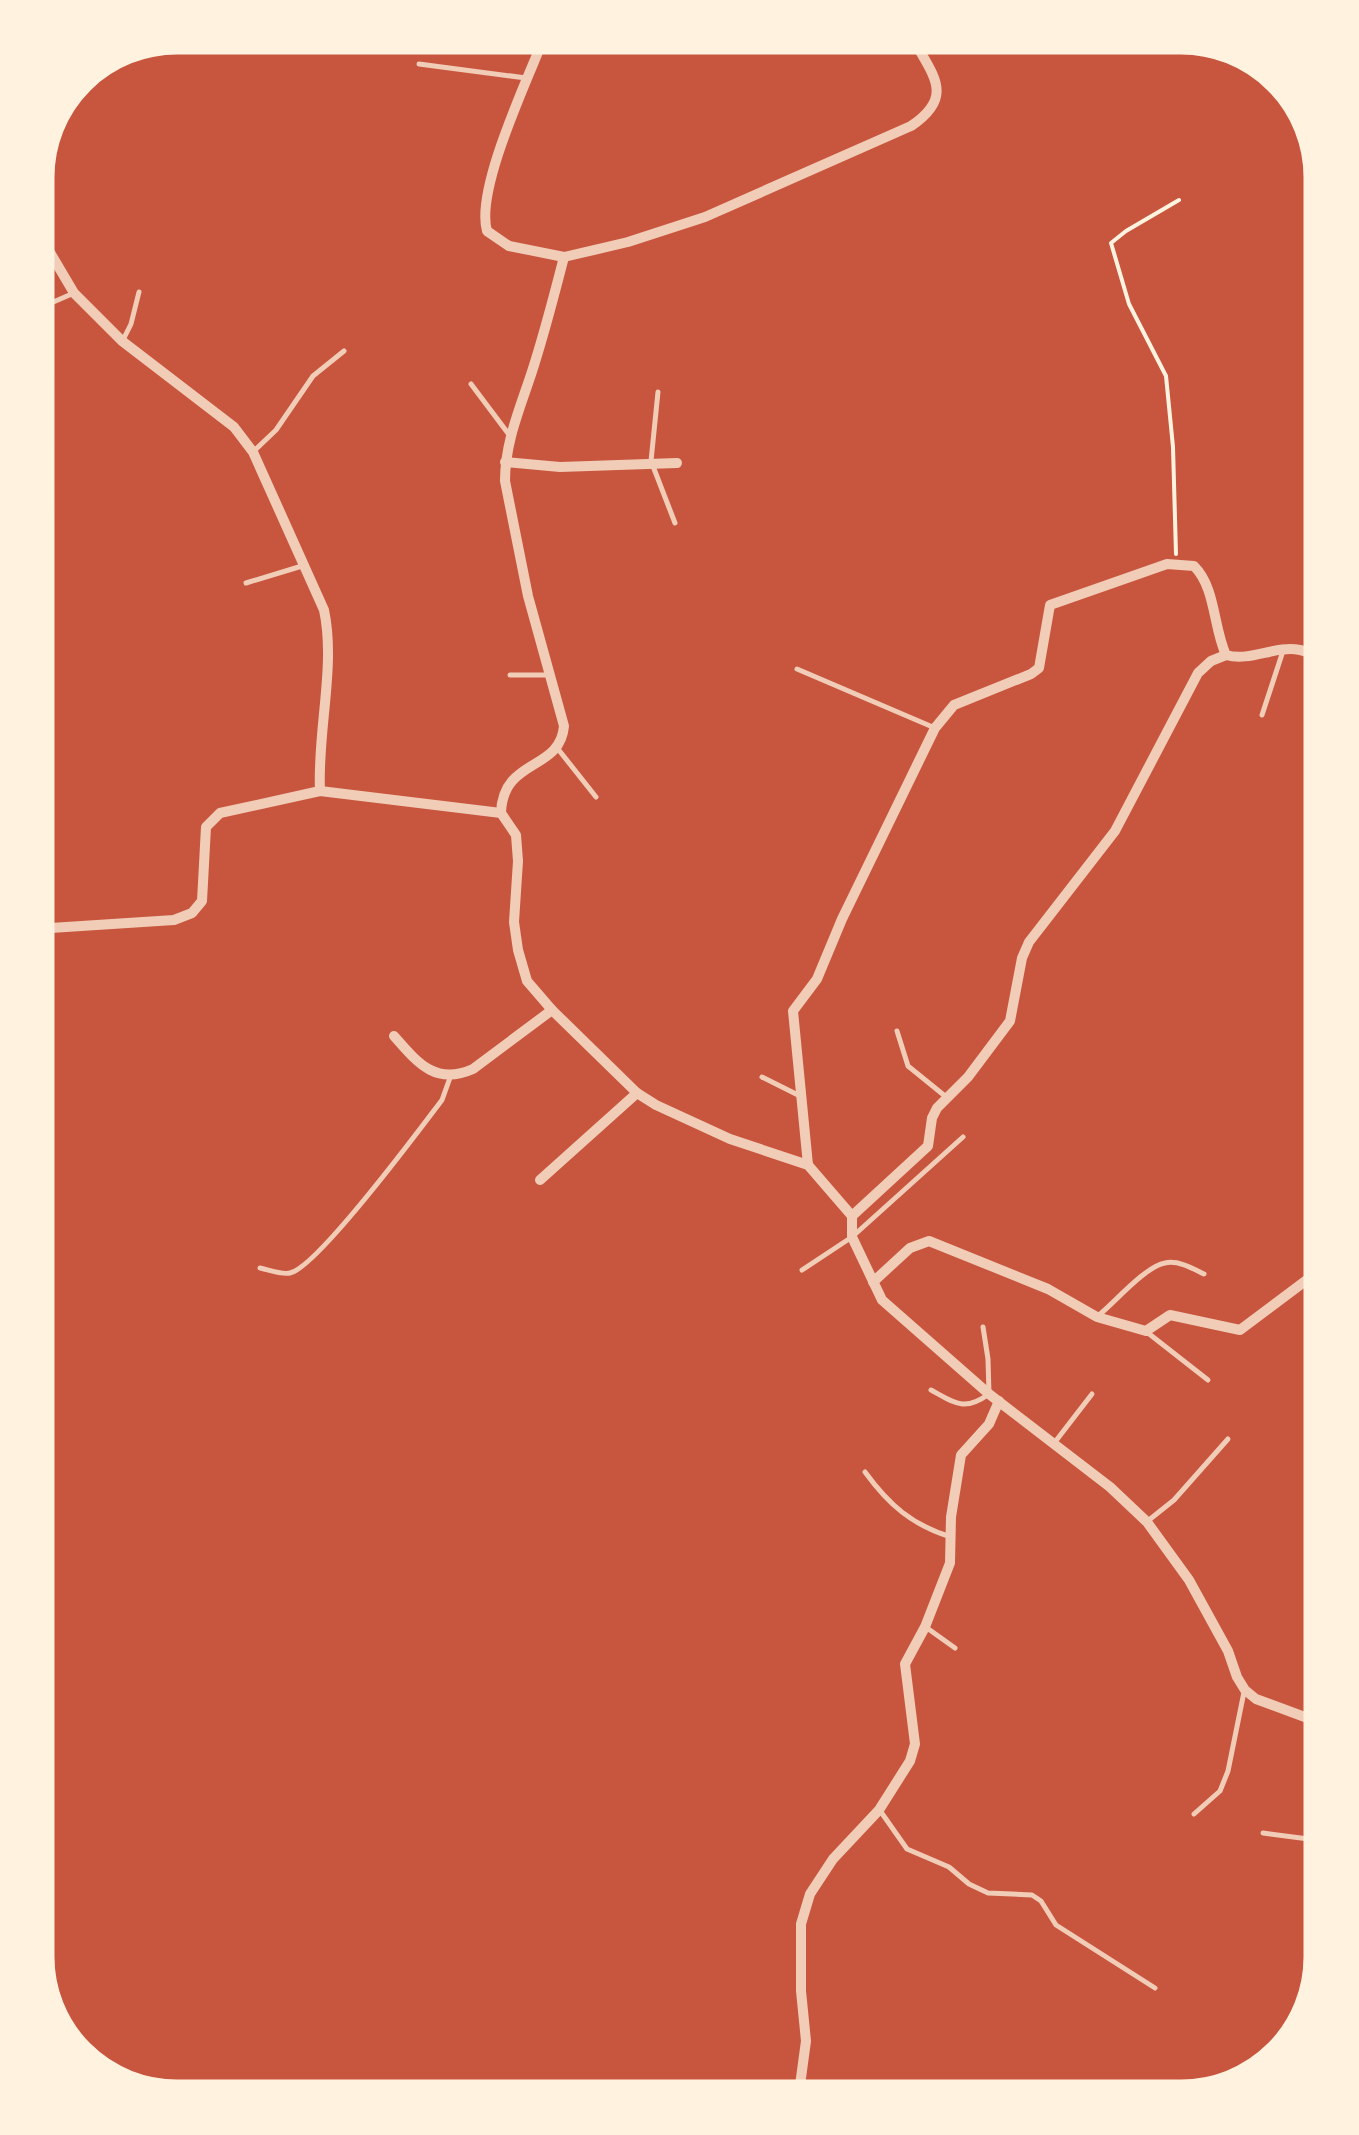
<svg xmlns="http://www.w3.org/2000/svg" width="1359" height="2135" font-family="'Playfair Display',serif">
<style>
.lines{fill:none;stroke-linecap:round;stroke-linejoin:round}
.path{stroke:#fff3e0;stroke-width:4}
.service{stroke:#f1ccb7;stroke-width:5}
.minor{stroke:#f1ccb7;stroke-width:10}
.rim{fill:none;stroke:#fff3e0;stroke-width:5}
</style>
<rect width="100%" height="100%" fill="#c8553d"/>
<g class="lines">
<path class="path" d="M1176,554L1173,447L1166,376L1129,304L1111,243L1126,231L1179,200"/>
<g class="service">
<path d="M419,64L526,78"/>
<path d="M35,310L74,293"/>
<path d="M124,338L131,324L139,292"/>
<path d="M471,384L510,436"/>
<path d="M658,392L651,461L675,523"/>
<path d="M253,452L276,430L313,376L344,351"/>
<path d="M246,583L302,566"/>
<path d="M797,669L935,728"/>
<path d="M510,675H547"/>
<path d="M1262,715L1283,651"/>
<path d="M558,749L596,797"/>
<path d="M897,1031L908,1066L945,1096"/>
<path d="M762,1077L800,1096"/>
<path d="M260,1268C269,1270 282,1275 290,1273C317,1268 420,1129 442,1100L451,1075"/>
<path d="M802,1270L852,1237L963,1137"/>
<path d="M1099,1315C1115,1302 1146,1266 1165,1263C1178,1260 1192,1268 1204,1274"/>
<path d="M1148,1333L1208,1380"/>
<path d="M931,1390C955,1403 964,1412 989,1394L988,1359L983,1327"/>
<path d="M1055,1442L1092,1394"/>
<path d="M865,1472C889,1505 912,1525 951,1537"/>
<path d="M1149,1520L1174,1500L1228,1439"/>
<path d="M927,1628L955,1648"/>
<path d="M881,1812L907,1849L949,1867L969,1884L988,1893L1032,1895L1041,1901L1056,1925L1155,1988"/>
<path d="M1194,1814L1220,1791L1228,1771L1244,1692"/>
<path d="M1263,1833L1324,1841"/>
</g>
<g class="minor">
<path d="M545,35C528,79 475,189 487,231L509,246L564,257L628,242L705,217L911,126C957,95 931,74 911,35"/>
<path d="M35,227L74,293L122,341L234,427L253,452L324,610C336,666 317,732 320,791"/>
<path d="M505,462L560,467L677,463"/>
<path d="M501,813C503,757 560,772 564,726L528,596L505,481C505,438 523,402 535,362C546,327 555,292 564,257"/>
<path d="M35,929L174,920L192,913L202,901L206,827L220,813L320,791L501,813L516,835L518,861L514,922L518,950L527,981L552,1010L637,1093L656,1105L730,1139L808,1165L852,1216V1237L882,1300L989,1394L1110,1487L1147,1522L1189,1580L1228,1651L1237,1677L1245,1690L1256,1699L1321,1723L1324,1737"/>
<path d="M394,1036C417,1062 435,1086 473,1069L552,1010"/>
<path d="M808,1165L793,1011L817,979L842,919L935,728L954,705L1031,674L1039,668L1050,605L1167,564L1194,566C1216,588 1213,627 1226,655C1251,662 1275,645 1300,650C1310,652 1314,656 1324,655"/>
<path d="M540,1180L637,1093"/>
<path d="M852,1216L928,1146L932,1118L937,1108L968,1077L1010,1021L1022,958L1029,942L1115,831L1198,673L1211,661L1226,655"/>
<path d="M873,1282L910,1248L929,1241L1048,1289L1097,1317L1146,1331L1170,1315L1240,1330L1324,1267"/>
<path d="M798,2100L806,2041L801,1991V1924L810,1894L833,1859L879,1810L910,1761L915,1744L905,1664L925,1627L950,1563L951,1517L961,1455L989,1424L999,1401"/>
</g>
</g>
<path d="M0 0H1359V2135H0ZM177 52H1181A125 125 0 0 1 1306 177V1957A125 125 0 0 1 1181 2082H177A125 125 0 0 1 52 1957V177A125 125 0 0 1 177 52Z" fill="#fff3e0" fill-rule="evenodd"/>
<path class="rim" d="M177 52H1181A125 125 0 0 1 1306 177V1957A125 125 0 0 1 1181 2082H177A125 125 0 0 1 52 1957V177A125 125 0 0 1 177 52Z"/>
</svg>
